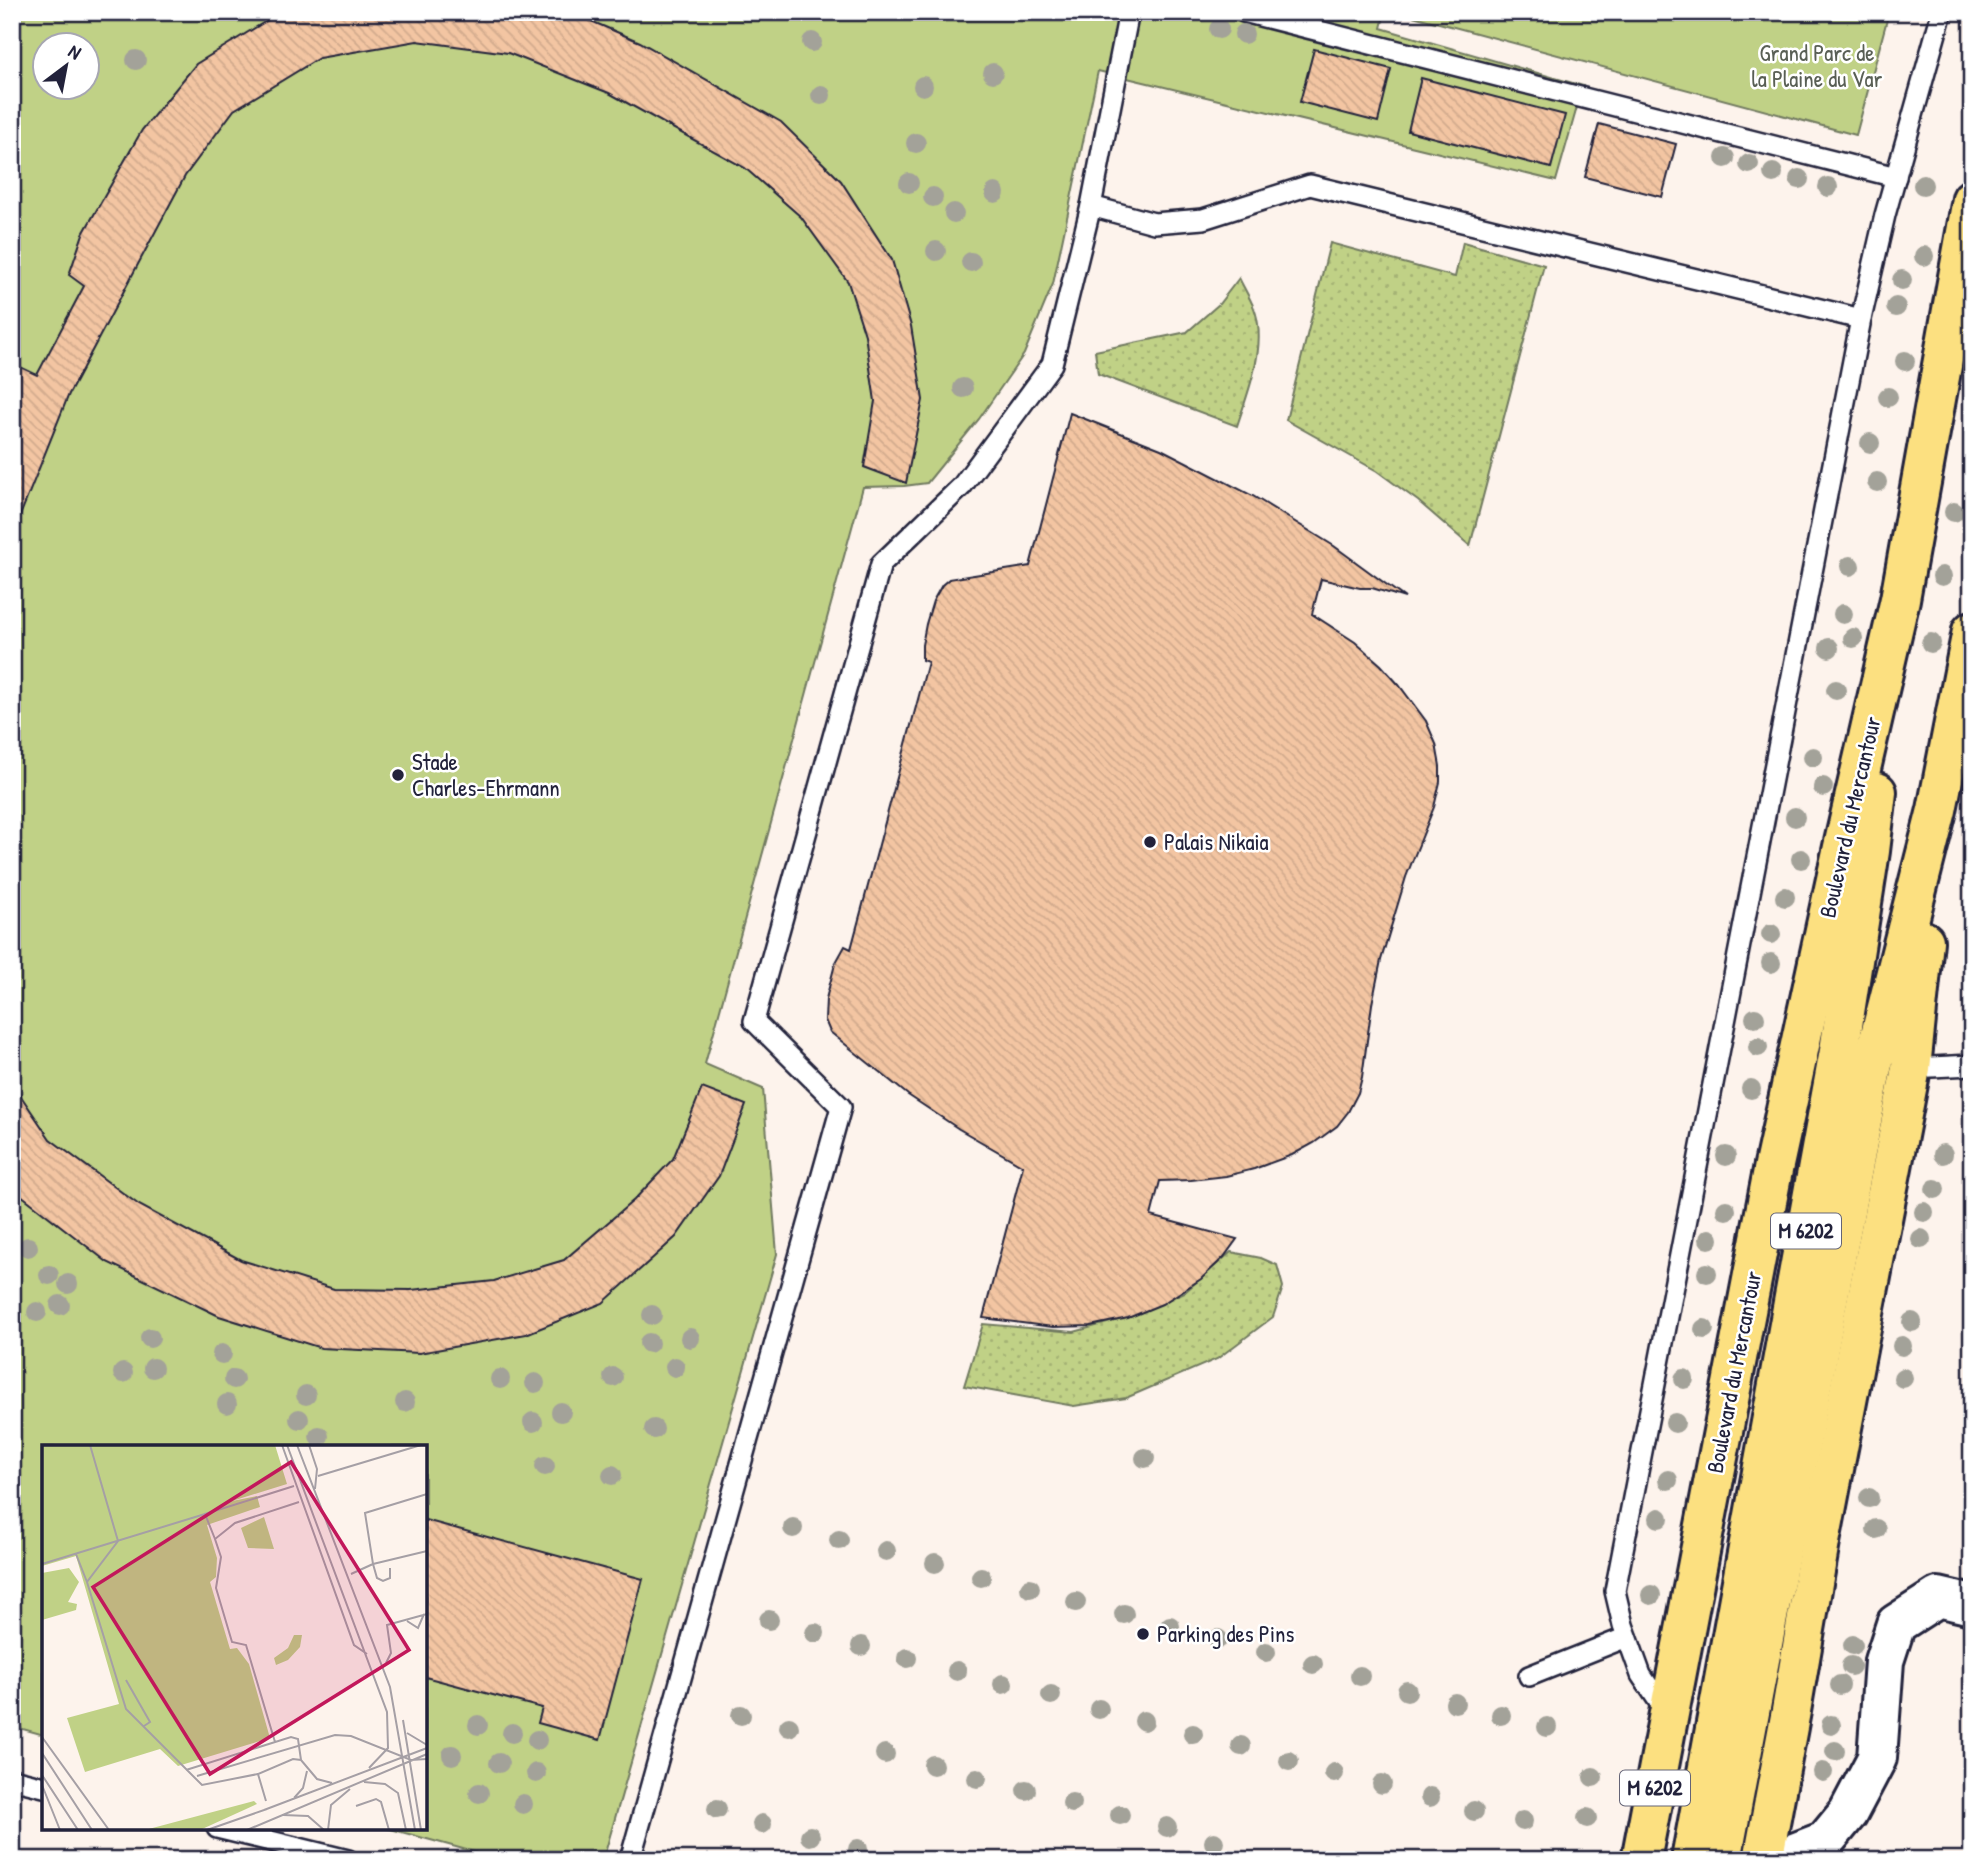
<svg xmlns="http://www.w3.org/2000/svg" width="1984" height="1872" font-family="'Patrick Hand',sans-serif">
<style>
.grass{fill:url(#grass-dots);stroke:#717a60;stroke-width:2}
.green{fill:#c0d186;stroke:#717a60;stroke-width:2;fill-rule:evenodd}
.building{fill:url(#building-back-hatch);stroke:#22223b;stroke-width:2}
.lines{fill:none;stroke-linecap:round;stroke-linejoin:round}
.lane-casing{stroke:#22223b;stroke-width:24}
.street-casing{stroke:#22223b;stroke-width:44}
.primary-casing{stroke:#22223b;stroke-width:44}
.lane{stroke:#fff;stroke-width:19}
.street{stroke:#fff;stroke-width:38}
.primary{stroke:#fce080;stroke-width:38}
.tree{fill:#a3a299}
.poi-dot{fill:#22223b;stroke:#fff;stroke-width:2.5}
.labels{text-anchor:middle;stroke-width:5;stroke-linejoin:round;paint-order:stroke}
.shield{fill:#fff;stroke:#646476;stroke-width:2}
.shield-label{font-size:21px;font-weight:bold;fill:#22223b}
.park-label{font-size:23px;fill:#595f55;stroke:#fff}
.poi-label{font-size:23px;fill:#22223b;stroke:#fff;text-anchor:start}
.street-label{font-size:23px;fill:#22223b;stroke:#fff}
.inset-road{fill:none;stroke:#a59fa5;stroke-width:2}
.view{fill:#c2185b;fill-opacity:0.15;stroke:#c2185b;stroke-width:3.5}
.inset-edge{fill:none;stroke:#22223b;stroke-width:3.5}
</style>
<defs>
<pattern id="grass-dots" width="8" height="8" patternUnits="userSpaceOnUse" patternTransform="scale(1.75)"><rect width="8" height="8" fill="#c0d186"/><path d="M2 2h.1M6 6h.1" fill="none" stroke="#a5b375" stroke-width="1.8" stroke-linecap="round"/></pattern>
<pattern id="building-back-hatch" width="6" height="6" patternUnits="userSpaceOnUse" patternTransform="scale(1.75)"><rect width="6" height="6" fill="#f3c5a2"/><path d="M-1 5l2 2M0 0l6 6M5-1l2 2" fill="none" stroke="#d0a98c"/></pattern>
</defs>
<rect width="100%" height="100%" fill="#fdf3ec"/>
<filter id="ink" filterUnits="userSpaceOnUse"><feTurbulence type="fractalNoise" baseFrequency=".0143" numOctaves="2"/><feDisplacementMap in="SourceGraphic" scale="14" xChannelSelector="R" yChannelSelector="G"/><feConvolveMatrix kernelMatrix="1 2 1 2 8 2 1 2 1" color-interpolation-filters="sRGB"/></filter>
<g filter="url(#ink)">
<g class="grass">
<path d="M1463,242L1544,265L1470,546L1418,501L1377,471L1286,420L1330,243L1455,277Z"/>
<path d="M1239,278C1244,288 1250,298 1254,308C1268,344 1248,392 1237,426L1098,374L1095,351L1187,332L1219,304Z"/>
<path d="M1231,1252L1261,1258L1277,1265L1283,1287L1273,1317L1217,1359L1126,1398L1074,1406L964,1386L983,1324L1074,1332L1129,1317L1185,1292Z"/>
</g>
<g class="green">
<path d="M12,12H1385L1381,28L1583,86L1556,181L1098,71L1053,284L1024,354L979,419L927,483L904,486L863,487L705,1064L763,1089L777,1254L603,1860H503L387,1828H425V1447H44V1735L12,1726ZM46,46H88V88H46Z"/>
<path d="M1398,12H1889L1856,135Z"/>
</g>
<g class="building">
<path d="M281,12H570L640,42L781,122L841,181L892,260L911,326L923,400L906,483L864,467L875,401L865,335L848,282L801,217L745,168L609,93L508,53L417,41L319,58L234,110L185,176L69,394L17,523L12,545V363L37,375L84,286L69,275L83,234L142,130L196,64Z"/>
<path d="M1314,49L1391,69L1378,122L1300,102Z"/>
<path d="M1421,78L1565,115L1551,168L1408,131Z"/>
<path d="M1599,124L1676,144L1662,197L1585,177Z"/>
<path d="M1070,413L1161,449L1253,496L1334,546L1405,598L1372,588H1360L1321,579L1312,614L1355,642L1381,665L1399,685L1426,721L1436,744L1440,766V782L1434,807L1406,877L1381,960L1372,1004L1362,1077L1358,1093L1348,1112L1337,1126L1314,1143L1292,1155L1254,1169L1226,1176L1191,1180L1160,1181L1151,1216L1237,1239L1224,1257L1201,1279L1162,1304L1128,1318L1090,1326L1053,1327L983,1318L1023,1166L959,1129L908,1095L830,1032L825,1020L826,999L835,964L845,946L851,949L928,662L922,660V645L926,624L933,601L942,585L949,579L1030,566Z"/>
<path d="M12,1083L50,1139L139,1205L241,1260L334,1289L411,1290L494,1281L564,1260L634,1200L673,1159L702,1088L746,1105L719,1176L676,1237L603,1303L526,1334L419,1353L321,1348L219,1316L107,1262L12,1188Z"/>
<path d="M425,1520L643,1579L600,1740L538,1723L542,1708L425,1677Z"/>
</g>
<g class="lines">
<g class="lane-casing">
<g id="lane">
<path d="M1244,12L1896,177"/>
<path d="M1091,206L1129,12"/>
<path d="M1911,1068L1972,1065"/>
<path d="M1529,1676L1627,1637"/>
<path d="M1668,1715L1641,1675L1623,1625L1615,1591L1861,319L1885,215L1942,12"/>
<path d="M12,1779L44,1787"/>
<path d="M217,1828L348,1860"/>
<path d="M630,1860L841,1107L754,1021L881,564L962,486L1052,364L1091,206L1154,223L1203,219L1310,185L1861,319"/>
</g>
</g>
<g class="street-casing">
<path id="street" d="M1776,1860L1825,1841L1848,1813L1877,1758L1884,1661L1896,1624L1938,1597L1972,1605"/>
</g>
<g class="primary-casing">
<g id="primary">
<path d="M1641,1860L1774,1165L1843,847L1900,599L1972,199"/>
<path d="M1691,1860L1839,1051L1870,851L1877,792"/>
<path d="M1722,1860L1873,1063L1937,810L1972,631"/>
<path d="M1763,1860L1791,1711L1820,1542L1911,1068L1924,941"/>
</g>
</g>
<use href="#lane" class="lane"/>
<use href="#street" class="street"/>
<use href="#primary" class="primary"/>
</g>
<g class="tree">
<circle cx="1219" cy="29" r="10"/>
<circle cx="1244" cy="34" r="10"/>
<circle cx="812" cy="42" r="10"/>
<circle cx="136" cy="60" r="10"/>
<circle cx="993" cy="73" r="10"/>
<circle cx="923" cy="86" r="10"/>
<circle cx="821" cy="95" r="10"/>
<circle cx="916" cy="143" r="10"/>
<circle cx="1725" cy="158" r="10"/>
<circle cx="1749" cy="164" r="10"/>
<circle cx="1773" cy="173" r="10"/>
<circle cx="1799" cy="179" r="10"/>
<circle cx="909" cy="183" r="10"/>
<circle cx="1923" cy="185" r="10"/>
<circle cx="1828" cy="187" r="10"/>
<circle cx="995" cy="193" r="10"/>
<circle cx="933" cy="197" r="10"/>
<circle cx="954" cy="213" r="10"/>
<circle cx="936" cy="251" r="10"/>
<circle cx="1924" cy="256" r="10"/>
<circle cx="971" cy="262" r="10"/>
<circle cx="1902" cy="280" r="10"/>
<circle cx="1896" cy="307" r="10"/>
<circle cx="1905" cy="361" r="10"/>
<circle cx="963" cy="388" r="10"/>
<circle cx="1888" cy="397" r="10"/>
<circle cx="1870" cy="443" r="10"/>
<circle cx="1877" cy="482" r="10"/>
<circle cx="1954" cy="512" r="10"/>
<circle cx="1850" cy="566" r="10"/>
<circle cx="1942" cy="576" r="10"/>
<circle cx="1843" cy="614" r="10"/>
<circle cx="1853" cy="638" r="10"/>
<circle cx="1931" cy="643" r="10"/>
<circle cx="1829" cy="648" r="10"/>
<circle cx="1836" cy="690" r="10"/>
<circle cx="1813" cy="757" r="10"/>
<circle cx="1823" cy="787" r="10"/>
<circle cx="1795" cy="817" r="10"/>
<circle cx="1801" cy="859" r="10"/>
<circle cx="1785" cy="897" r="10"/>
<circle cx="1771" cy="934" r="10"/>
<circle cx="1771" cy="963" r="10"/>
<circle cx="1755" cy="1018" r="10"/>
<circle cx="1758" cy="1047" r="10"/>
<circle cx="1751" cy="1089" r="10"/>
<circle cx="1943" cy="1154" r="10"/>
<circle cx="1726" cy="1156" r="10"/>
<circle cx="1935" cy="1189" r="10"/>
<circle cx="1726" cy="1210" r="10"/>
<circle cx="1924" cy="1212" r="10"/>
<circle cx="1709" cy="1239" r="10"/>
<circle cx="1921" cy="1239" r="10"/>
<circle cx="28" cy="1247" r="10"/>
<circle cx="1707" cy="1273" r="10"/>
<circle cx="49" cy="1275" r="10"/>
<circle cx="68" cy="1284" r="10"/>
<circle cx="60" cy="1305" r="10"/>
<circle cx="37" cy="1312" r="10"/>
<circle cx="652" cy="1315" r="10"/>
<circle cx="1912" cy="1322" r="10"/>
<circle cx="1704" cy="1329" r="10"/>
<circle cx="150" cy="1338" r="10"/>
<circle cx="690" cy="1338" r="10"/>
<circle cx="649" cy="1343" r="10"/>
<circle cx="1902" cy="1346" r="10"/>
<circle cx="222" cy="1354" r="10"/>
<circle cx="675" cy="1367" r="10"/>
<circle cx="153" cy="1368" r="10"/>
<circle cx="123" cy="1373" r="10"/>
<circle cx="613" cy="1377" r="10"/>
<circle cx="1903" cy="1378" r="10"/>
<circle cx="234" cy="1379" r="10"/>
<circle cx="500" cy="1379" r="10"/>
<circle cx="1684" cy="1379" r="10"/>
<circle cx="535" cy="1383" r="10"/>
<circle cx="306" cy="1395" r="10"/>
<circle cx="405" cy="1402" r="10"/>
<circle cx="227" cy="1404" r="10"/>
<circle cx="561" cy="1412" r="10"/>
<circle cx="299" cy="1419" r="10"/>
<circle cx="533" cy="1422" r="10"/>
<circle cx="1675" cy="1423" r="10"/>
<circle cx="654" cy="1429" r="10"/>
<circle cx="319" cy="1436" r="10"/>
<circle cx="1145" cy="1458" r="10"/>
<circle cx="545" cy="1466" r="10"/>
<circle cx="612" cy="1475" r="10"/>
<circle cx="1668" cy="1480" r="10"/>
<circle cx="1869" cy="1498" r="10"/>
<circle cx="1659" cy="1518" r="10"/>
<circle cx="793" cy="1528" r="10"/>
<circle cx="1876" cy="1529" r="10"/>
<circle cx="839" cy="1540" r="10"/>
<circle cx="886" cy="1551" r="10"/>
<circle cx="935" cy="1563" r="10"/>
<circle cx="981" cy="1577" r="10"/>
<circle cx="1030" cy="1588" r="10"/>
<circle cx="1651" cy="1595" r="10"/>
<circle cx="1076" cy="1602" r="10"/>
<circle cx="1124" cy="1614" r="10"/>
<circle cx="769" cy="1620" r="10"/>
<circle cx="1170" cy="1626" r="10"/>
<circle cx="815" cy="1633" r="10"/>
<circle cx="1218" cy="1639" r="10"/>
<circle cx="1853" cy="1645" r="10"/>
<circle cx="861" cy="1646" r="10"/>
<circle cx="1266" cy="1652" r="10"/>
<circle cx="907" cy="1658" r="10"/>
<circle cx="1313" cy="1664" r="10"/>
<circle cx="1851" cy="1666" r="10"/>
<circle cx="957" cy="1671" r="10"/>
<circle cx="1360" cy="1676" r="10"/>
<circle cx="1003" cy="1684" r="10"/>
<circle cx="1840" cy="1685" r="10"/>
<circle cx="1407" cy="1691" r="10"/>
<circle cx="1051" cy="1695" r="10"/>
<circle cx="1455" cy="1703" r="10"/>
<circle cx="1099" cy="1709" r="10"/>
<circle cx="741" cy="1715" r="10"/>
<circle cx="1501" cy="1715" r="10"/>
<circle cx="1144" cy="1721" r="10"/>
<circle cx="478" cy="1725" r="10"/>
<circle cx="1831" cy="1725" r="10"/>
<circle cx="789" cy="1727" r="10"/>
<circle cx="1547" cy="1727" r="10"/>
<circle cx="512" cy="1733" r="10"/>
<circle cx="1193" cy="1734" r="10"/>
<circle cx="537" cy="1740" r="10"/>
<circle cx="1241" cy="1746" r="10"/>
<circle cx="1835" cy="1751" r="10"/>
<circle cx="885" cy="1754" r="10"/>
<circle cx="452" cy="1755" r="10"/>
<circle cx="1289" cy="1761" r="10"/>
<circle cx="499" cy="1763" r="10"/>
<circle cx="933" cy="1765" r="10"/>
<circle cx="1823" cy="1772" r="10"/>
<circle cx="536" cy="1773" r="10"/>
<circle cx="1334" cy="1773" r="10"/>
<circle cx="1593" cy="1777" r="10"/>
<circle cx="977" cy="1778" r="10"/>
<circle cx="1382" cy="1784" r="10"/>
<circle cx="1026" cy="1790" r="10"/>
<circle cx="479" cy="1793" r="10"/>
<circle cx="1430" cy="1797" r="10"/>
<circle cx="1072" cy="1803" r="10"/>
<circle cx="523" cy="1804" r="10"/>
<circle cx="717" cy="1809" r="10"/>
<circle cx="1474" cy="1811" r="10"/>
<circle cx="1120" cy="1815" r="10"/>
<circle cx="1587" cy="1818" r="10"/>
<circle cx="1523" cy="1821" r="10"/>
<circle cx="762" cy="1824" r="10"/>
<circle cx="1167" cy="1827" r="10"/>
<circle cx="810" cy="1836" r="10"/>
<circle cx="1214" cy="1842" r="10"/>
<circle cx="858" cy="1849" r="10"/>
</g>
</g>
<g class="poi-dot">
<circle cx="398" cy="775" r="7"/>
<circle cx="1150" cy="842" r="7"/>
<circle cx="1143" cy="1634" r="7"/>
</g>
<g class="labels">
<g class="shield">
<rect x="1771" y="1213.5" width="70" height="35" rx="5"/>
<rect x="1620" y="1770.5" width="70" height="35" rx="5"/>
</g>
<g class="shield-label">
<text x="1806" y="1238">M 6202</text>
<text x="1655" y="1795">M 6202</text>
</g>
<g class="park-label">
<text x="1817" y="61">Grand Parc de<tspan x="1817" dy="26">la Plaine du Var</tspan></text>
</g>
<g class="poi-label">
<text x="412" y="770">Stade<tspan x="412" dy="26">Charles-Ehrmann</tspan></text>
<text x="1164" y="850">Palais Nikaia</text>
<text x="1157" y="1642">Parking des Pins</text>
</g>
<g class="street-label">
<text transform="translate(1850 817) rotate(-77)" y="8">Boulevard du Mercantour</text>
<text transform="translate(1734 1372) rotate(-79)" y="8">Boulevard du Mercantour</text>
</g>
</g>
<g transform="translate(42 1445)">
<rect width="385" height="385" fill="#fdf3ec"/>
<path d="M222,72L232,104L206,103L199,83ZM27,123L37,137L26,157L35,159L34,165L0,175V128ZM252,190H260L258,202L246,215L234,220L232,213L246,203Z" fill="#c0d186"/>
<path d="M212,356L215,359L158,385H103Z" fill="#c0d186"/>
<path d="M0,0H233L245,39L190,56L215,51L218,62L165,80L175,113L174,132L168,137L188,204L195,203L207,219L228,293L136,321L118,304L43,327L25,273L77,259L34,111L0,121Z" fill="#c0d186"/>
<path class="inset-road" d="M48,0L76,96L45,137L84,264L160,340L216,329M240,0L312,200L325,209M245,0L345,267L346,303L327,323M255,0L348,242L373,385M267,0L275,24L273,44M276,31L379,0M385,49L323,68L331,119L385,106M173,94L163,69L252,41M34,109L45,137M0,119L163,69M309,129L331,119L335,133L341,136L348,133V123M365,176L376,183L382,169M344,218L349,208L345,180L385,169M84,235L108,277L102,281M361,275L379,385M365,288L385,300M0,292L67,385M233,297L204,200L190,197L174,143L179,112L173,94L193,78L257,57M0,308L50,385M144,325L249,292L256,294L259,315M0,330L36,385M155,331L293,290L309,291L369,315L385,314M322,337L343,339L356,348L364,385M0,340L18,385M252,353L261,343L265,326M224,356L216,329L251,314L259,315L275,334L290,338M314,361L334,354L339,357L347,385M222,365L385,303M241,370L266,371L282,385M165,385L225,364M205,385L385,309M286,385L289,360L308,344"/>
<path class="view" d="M249,17L367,205L168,329L51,142Z"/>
<rect width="385" height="385" class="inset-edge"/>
</g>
<rect width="1984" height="1872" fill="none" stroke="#fff" stroke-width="42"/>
<rect x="21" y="21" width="1942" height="1830" fill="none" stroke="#22223b" stroke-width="2.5" filter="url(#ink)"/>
<g transform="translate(66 66) rotate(32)"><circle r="33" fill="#ffffff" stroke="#a7a7b1" stroke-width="2"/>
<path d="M0-5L12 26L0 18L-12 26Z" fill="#22223b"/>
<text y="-10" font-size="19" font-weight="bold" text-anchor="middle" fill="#22223b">N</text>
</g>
</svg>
